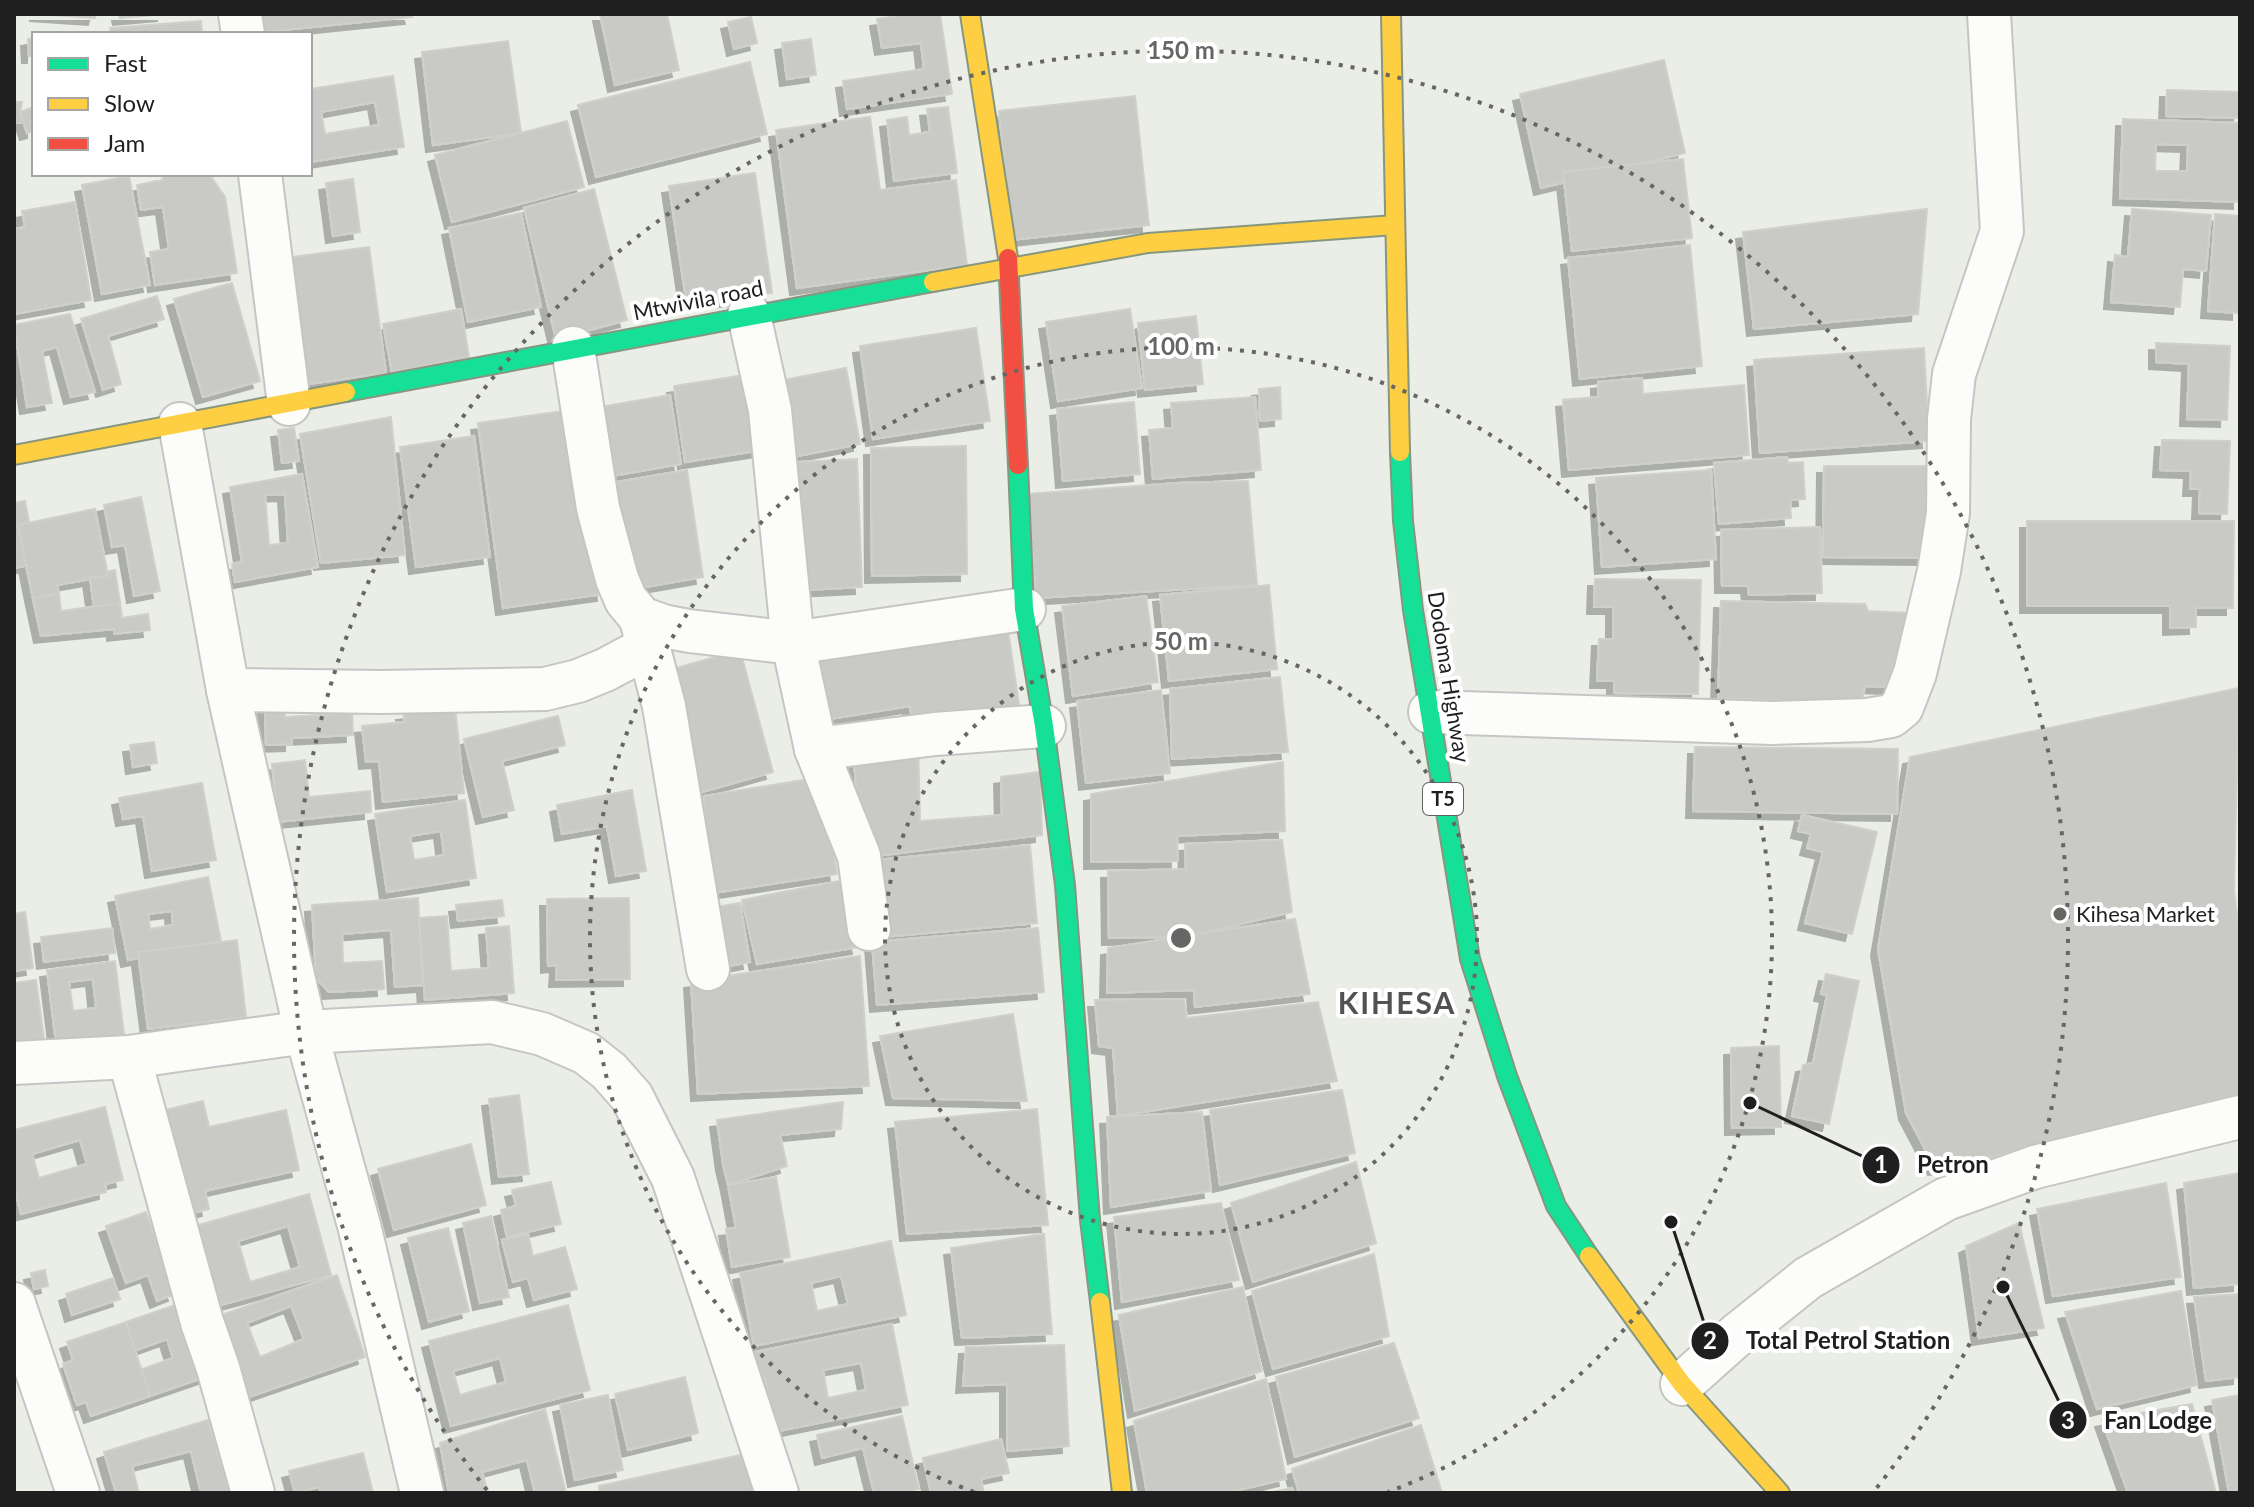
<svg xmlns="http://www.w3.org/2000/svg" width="2254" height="1507" font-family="Lato,sans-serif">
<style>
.building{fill:#c9cac5;stroke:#ced0c9;stroke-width:2;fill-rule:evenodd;filter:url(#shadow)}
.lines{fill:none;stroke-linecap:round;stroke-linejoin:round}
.street-casing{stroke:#c5c6c3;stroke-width:46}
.fast-casing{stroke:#869780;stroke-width:22}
.slow-casing{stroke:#869780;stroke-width:22}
.jam-casing{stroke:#869780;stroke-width:22}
.street{stroke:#fcfcfb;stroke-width:42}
.fast{stroke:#16e098;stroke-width:18}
.slow{stroke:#ffcf43;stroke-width:18}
.jam{stroke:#f24e42;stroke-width:18}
.ring{fill:none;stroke:#666765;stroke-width:4;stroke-dasharray:4 8}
.poi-dot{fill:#666765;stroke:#fff;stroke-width:3}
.labels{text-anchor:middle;stroke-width:8;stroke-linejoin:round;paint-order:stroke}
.shield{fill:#fff;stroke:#626262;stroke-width:2}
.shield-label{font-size:20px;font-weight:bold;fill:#1f1f1f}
.street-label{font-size:22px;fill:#1f1f1f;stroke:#fff}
.poi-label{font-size:22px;fill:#1f1f1f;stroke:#fff;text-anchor:start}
.district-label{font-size:30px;font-weight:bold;letter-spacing:2px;fill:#525252;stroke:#fff}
.centre{fill:#666765;stroke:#fff;stroke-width:4}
.ring-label{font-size:24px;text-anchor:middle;font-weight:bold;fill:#666765;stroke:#fff;stroke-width:8;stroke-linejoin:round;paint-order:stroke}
.leader{fill:none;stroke:#1f1f1f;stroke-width:3}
.callout-dot{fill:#1f1f1f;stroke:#fff;stroke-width:3}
.mark-label{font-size:24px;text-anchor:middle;font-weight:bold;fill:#fff}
.callout-label{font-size:24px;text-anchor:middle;font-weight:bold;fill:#1f1f1f;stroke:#fff;stroke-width:8;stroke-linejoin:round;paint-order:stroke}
</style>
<defs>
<filter id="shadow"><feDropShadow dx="-7" dy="7" stdDeviation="0" flood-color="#0004"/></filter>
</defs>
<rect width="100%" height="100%" fill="#ebede7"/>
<g class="building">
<path d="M36,14H96L95,18Z"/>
<path d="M119,14H165L120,18Z"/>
<path d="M263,14H411L412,17L265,32Z"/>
<path d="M600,14H667L679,70L615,85Z"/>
<path d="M910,14H940L952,94L847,109L843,81L924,69L921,43L882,48L877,19Z"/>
<path d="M751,17L757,43L734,49L728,22Z"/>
<path d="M201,21L202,34H111L110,28Z"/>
<path d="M34,38V56H29L28,39Z"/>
<path d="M811,39L816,75L787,79L782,43Z"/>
<path d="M508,41L521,133L433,145L422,52Z"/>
<path d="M1664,60L1685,153L1541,188L1520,94Z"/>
<path d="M750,62L767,134L596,177L578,105Z"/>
<path d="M393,76L404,147L310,162V89ZM375,102L379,125L325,134L321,112Z"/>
<path d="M2167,90L2240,92V118L2166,116Z"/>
<path d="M1135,96L1149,225L1012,240L999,111Z"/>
<path d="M14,102H22L20,112L24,123H14Z"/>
<path d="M34,107V131L27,133L20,112Z"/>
<path d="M948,107L957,173L894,181L887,120L907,117L909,135L930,132L927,109Z"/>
<path d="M870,117L880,190L956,180L967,265L797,288L776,130Z"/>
<path d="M2123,119L2240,123V202L2120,198ZM2156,144L2188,145L2187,171H2155Z"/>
<path d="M567,121L584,187L452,222L435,155Z"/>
<path d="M1683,159L1692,238L1572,251L1563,172Z"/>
<path d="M755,173L772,293L687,306L669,186Z"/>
<path d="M162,174H209L225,197L237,273L155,285L150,252L169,249L163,207L141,210L137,185L163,180Z"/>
<path d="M129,176L150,285L102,294L82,185Z"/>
<path d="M353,179L360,232L333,236L326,183Z"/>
<path d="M594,189L627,320L556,339L524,208Z"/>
<path d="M75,202L91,300L14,314V229L25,227L22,211Z"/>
<path d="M1927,209L1918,314L1754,329L1743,232Z"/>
<path d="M2132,209L2211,215L2206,271L2183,269L2180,307L2111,302L2115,255L2128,257Z"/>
<path d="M521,213L541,307L468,322L449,228Z"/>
<path d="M2215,214L2240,216L2239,313L2208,311Z"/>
<path d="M1690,245L1702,366L1580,379L1568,258Z"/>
<path d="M369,247L386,373L308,384L292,257Z"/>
<path d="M232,283L260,381L203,397L174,299Z"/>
<path d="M157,296L164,319L108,336L121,384L103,390L81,319Z"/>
<path d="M461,309L469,357L392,372L383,324Z"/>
<path d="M1130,309L1142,388L1058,401L1046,322Z"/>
<path d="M70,314L95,392L71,397L57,347L42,351L52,403L27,407L14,325Z"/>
<path d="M1196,316L1203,384L1145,390L1138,323Z"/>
<path d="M976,328L990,421L873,439L860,346Z"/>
<path d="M2156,343L2230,346L2227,420L2187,419L2189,364L2156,362Z"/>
<path d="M1924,348L1929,441L1760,453L1754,360Z"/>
<path d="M846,368L860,444L782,459L768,383Z"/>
<path d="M758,373L769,449L685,462L674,386Z"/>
<path d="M1642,378L1643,394L1744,385L1749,455L1569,470L1563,400L1598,397V382Z"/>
<path d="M1280,387L1281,419L1260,421L1259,389Z"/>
<path d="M670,395L681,464L600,478L588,409Z"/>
<path d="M1255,397L1261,470L1153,479L1149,430L1173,428L1171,403Z"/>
<path d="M1134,402L1140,474L1063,481L1057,409Z"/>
<path d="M579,409L604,594L503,608L478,423Z"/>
<path d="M391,417L405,555L321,563L300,434Z"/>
<path d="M294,428L299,461L282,463L278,430Z"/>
<path d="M474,436L490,557L416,567L400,447Z"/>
<path d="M2162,440L2230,441L2227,514L2199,513L2200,489H2190L2191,471L2160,470Z"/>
<path d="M966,446L967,574L872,576L871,448Z"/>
<path d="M1787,457L1788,463L1803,462L1805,499L1790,500L1791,518L1719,524L1714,463Z"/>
<path d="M857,459L862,587L786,591L780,463Z"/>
<path d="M1824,466H1932L1931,558L1823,557Z"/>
<path d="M687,470L703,577L628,590L611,483Z"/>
<path d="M1711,470L1716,559L1602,567L1596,478Z"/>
<path d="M302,474L318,567L235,582L232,564L242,562L230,487ZM285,494L288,543L269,545L265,495Z"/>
<path d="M1248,481L1257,585L1036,598L1028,494L1178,483Z"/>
<path d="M141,497L160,591L134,596L125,545L112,547L104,505Z"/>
<path d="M25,501L37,563L15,568L14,503Z"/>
<path d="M95,509L108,576L57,585L59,593L33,599L18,525Z"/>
<path d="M2027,521H2234L2233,608H2196V627L2170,628V606H2027Z"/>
<path d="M1820,527L1822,593L1749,595L1748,586H1722L1721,530Z"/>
<path d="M115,570L120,603L94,607L90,578L108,576L107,572Z"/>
<path d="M1595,579L1701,580L1698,694L1614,693V681H1597L1599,639H1613V607H1594Z"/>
<path d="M1269,585L1277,669L1169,681L1160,595Z"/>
<path d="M59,593L61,611L120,603L122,618L148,614L150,630L114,634V629L41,636L33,599Z"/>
<path d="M1146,596L1158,682L1073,696L1062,606Z"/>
<path d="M1721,601L1865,604L1868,611L1908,613L1890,687L1865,686L1861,704L1718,698Z"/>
<path d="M1006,617L1020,711L913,727L910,706L817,721L806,648Z"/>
<path d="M740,650L773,772L699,793L666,671Z"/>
<path d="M1280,677L1288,752L1172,759L1170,689Z"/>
<path d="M2239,688L2234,890L2240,938V1094L1961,1165L1935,1168L1906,1113L1878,949L1910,757Z"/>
<path d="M1161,690L1170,773L1086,783L1077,701Z"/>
<path d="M284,705L285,717L352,713L353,735L292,738V744L266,745L265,706Z"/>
<path d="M455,707L464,793L383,802L379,761L366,762L362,726L405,722L403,713Z"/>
<path d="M558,716L565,745L502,761L514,810L483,817L464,739Z"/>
<path d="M918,741L920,821L1002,815L1001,777L1040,772L1042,835L862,858L853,749Z"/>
<path d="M154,742L157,763L133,767L130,745Z"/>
<path d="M1695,747L1898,749L1897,814L1693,811Z"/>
<path d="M305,760L309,797L370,791L371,812L278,822L272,764Z"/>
<path d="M1283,762L1285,831L1177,836L1178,861L1091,862V794Z"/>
<path d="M822,777L837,874L706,894L704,796Z"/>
<path d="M202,783L216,860L152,871L143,816L123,819L119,798Z"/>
<path d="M632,790L646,871L616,876L607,826L562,834L557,805Z"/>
<path d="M465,800L476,878L387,892L375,814ZM441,831L444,855L414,860L410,836Z"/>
<path d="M1802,815L1877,832L1852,934L1805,923L1823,852L1807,848L1811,834L1798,831Z"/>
<path d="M1282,840L1292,912L1185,937L1109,938L1108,871L1186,869L1185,844Z"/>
<path d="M1030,845L1037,923L874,938L867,861Z"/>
<path d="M208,877L221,941L128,960L115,896ZM172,911L173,925L150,929L148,914Z"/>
<path d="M845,880L859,947L757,964L742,900Z"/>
<path d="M418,898L423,985L395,987L391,930L342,934L343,963L382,961L384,989L329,992L316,978L312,905Z"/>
<path d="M629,898L630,979L556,980L557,965L548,966L547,899Z"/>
<path d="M502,900L504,916L458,921L456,905Z"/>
<path d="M740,903L750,962L714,969L704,909Z"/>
<path d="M25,912L33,968L14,971V914Z"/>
<path d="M447,916L451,971L489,968L486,928L509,926L514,993L425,1000L419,918Z"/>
<path d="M1295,919L1310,994L1195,1007L1194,990L1107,993L1108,948Z"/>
<path d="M112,928L115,953L44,962L41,937Z"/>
<path d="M1038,928L1044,992L877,1005L872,942Z"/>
<path d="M237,940L246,1017L148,1029L138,952Z"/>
<path d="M860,956L869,1086L698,1094L691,981Z"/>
<path d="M115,961L124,1035L56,1043L47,970ZM93,979L96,1008L73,1011L69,982Z"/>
<path d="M1826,974L1859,981L1829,1124L1792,1116L1803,1065L1813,1063L1827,995L1821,994Z"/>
<path d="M36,980L44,1039L14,1044V983Z"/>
<path d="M1184,999L1187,1018L1318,1002L1337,1081L1118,1116L1113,1048L1099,1046L1095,1000Z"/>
<path d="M1013,1014L1027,1101L893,1098L880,1036Z"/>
<path d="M1779,1046L1781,1127L1732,1128L1731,1048Z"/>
<path d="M1342,1090L1355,1153L1220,1185L1210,1110Z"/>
<path d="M519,1095L529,1174L499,1177L489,1099Z"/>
<path d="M203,1101L209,1127L286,1110L299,1170L205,1191L209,1209L188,1214L165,1110Z"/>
<path d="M843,1102L841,1129L780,1135L787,1166L728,1185L723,1164L717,1120Z"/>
<path d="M105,1107L123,1180L105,1184L106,1192L21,1214L14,1186V1130ZM80,1140L87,1164L39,1178L32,1154Z"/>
<path d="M1037,1109L1048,1225L907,1234L895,1122Z"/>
<path d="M1202,1112L1211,1191L1111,1207L1107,1117Z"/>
<path d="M471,1144L486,1205L394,1230L378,1169Z"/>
<path d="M1356,1162L1376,1243L1253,1282L1231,1203Z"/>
<path d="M2240,1173V1284L2194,1288L2184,1183Z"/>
<path d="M776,1177L790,1257L732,1267L726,1229L736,1228L728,1185Z"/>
<path d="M551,1182L561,1224L507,1237L501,1210L516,1206L512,1190Z"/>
<path d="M2166,1183L2181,1277L2053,1296L2037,1209Z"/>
<path d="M309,1194L331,1275L217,1306L195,1226ZM288,1226L300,1267L250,1282L238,1241Z"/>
<path d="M1221,1203L1239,1280L1122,1302L1114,1217Z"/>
<path d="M146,1212L175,1294L157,1301L148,1275L126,1283L106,1226Z"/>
<path d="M491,1216L509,1297L480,1303L463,1223Z"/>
<path d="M2019,1223L2044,1328L1979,1338L1966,1246Z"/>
<path d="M448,1228L469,1311L429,1322L408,1238Z"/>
<path d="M528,1234L533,1256L565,1247L577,1289L534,1300L528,1278L513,1282L502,1240Z"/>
<path d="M1044,1234L1052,1334L962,1338L951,1248Z"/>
<path d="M891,1241L906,1315L754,1346L740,1273ZM841,1276L848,1304L817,1311L811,1283Z"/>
<path d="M1374,1254L1389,1336L1273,1369L1252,1291Z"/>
<path d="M45,1270L48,1286L34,1289L31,1273Z"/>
<path d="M337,1275L365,1357L249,1397L221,1315ZM291,1306L304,1339L260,1357L247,1323Z"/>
<path d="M113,1278L120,1299L72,1315L66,1294Z"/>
<path d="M1243,1287L1262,1371L1135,1411L1119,1315Z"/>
<path d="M2181,1291L2197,1385L2097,1409L2065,1312Z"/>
<path d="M2240,1294V1377L2206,1381L2194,1297Z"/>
<path d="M184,1302L208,1376L150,1396L140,1370L173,1358L167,1339L134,1351L126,1322Z"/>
<path d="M568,1305L590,1390L451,1426L429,1341ZM500,1358L506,1382L460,1395L453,1371Z"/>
<path d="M126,1322L150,1396L91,1416L86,1402L77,1405L63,1364L73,1360L67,1342Z"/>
<path d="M892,1324L908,1405L769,1433L772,1413L765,1378L756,1379L750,1353ZM861,1363L866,1390L828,1398L823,1370Z"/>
<path d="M1394,1343L1419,1418L1295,1457L1276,1377Z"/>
<path d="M1064,1345L1069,1446L1007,1451V1384L963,1386L966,1347Z"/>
<path d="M685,1377L698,1433L628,1450L615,1394Z"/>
<path d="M1266,1379L1286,1479L1225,1493H1147L1134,1421Z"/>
<path d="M608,1395L623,1470L575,1480L560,1405Z"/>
<path d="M2240,1395V1493H2229L2212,1400Z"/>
<path d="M2192,1404L2216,1493H2128L2102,1420Z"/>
<path d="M545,1409L566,1493H535L527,1460L482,1472L488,1493H449L440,1443Z"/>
<path d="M902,1416L919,1489L901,1493H874L863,1448L822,1458L817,1435Z"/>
<path d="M208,1420L230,1493H201L191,1451L132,1466L139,1493H116L104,1452Z"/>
<path d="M1421,1425L1442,1493H1299L1292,1469Z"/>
<path d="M1001,1439L1009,1473L981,1479L984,1493H931L923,1458Z"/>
<path d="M363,1453L373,1493H321L319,1487L295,1493L289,1471Z"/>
<path d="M745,1454L754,1493H600L599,1486Z"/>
<path d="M1292,1488L1293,1493H1267Z"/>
</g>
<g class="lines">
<g class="street-casing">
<g id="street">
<path d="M240,14L243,34"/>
<path d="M260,174L289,404"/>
<path d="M749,315L770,410L793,643L816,749L859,856L869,929"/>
<path d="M573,348L598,508L617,579L626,600L641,618L663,626L689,631L793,643L1024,609"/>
<path d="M180,424L228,690L254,806L306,1032L360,1229L422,1493"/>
<path d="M641,619L664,706L708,969"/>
<path d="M228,690L380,692L545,689L578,681L605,670L650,646"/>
<path d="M1430,712L1772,723L1867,720L1891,716L1902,707L1915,673L1939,571L1948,513L1949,419L1954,374L2002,231L1989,14"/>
<path d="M816,749L935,734L1044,726"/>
<path d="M129,1057L202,1322L218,1368L253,1493"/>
<path d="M14,1063L129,1057L306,1032L492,1022L542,1034L586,1053L609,1071L632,1097L673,1178L777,1493"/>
<path d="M14,1304L78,1493"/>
<path d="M1682,1384L1738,1334L1808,1278L1946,1199L2035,1167L2240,1117"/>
</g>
</g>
<g class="fast-casing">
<g id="fast">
<path d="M346,392L933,282"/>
<path d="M1400,452L1403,521L1413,610L1470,959L1507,1076L1556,1206L1589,1256"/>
<path d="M1018,465L1024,609L1044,726L1065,885L1090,1220L1100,1302"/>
</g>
</g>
<g class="slow-casing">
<g id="slow">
<path d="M970,14L1008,258"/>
<path d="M1391,14L1400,452"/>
<path d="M933,282L1148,243L1395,225"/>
<path d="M14,455L346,392"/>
<path d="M1589,1256L1682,1384L1780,1493"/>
<path d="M1100,1302L1122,1493"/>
</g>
</g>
<g class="jam-casing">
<path id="jam" d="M1008,258L1018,465"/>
</g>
<use href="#street" class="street"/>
<use href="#fast" class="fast"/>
<use href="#slow" class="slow"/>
<use href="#jam" class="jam"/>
</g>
<g class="ring">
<circle cx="1181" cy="938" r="296"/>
<path d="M974 1492A591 591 0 1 1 1388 1492"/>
<path d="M487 1490A887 887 0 1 1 1875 1490"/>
</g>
<circle class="poi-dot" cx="2060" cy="914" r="8"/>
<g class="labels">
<rect class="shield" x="1423" y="783" width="40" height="32" rx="6"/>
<g class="shield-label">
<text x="1443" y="806">T5</text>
</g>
<g class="street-label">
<text transform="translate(698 300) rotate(-11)" y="8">Mtwivila road</text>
<text transform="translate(1449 677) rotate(81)" y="8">Dodoma Highway</text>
</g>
<g class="poi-label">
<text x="2076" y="922">Kihesa Market</text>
</g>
<g class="district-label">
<text x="1397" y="1014">KIHESA</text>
</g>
</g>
<circle cx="1181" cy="938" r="12" class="centre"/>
<g class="ring-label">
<text x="1181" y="59">150 m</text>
<text x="1181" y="355">100 m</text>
<text x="1181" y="650">50 m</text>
</g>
<path class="leader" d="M1750 1103L1881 1165M1671 1222L1710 1341M2003 1287L2068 1420"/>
<g class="callout-dot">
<circle cx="1750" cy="1103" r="8"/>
<circle cx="1671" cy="1222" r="8"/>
<circle cx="2003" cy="1287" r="8"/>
<circle cx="1881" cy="1165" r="20"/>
<circle cx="1710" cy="1341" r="20"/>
<circle cx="2068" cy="1420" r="20"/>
</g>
<g class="mark-label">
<text x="1881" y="1173">1</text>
<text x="1710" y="1349">2</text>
<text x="2068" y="1429">3</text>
</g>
<g class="callout-label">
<text x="1953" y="1173">Petron</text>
<text x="1848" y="1349">Total Petrol Station</text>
<text x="2158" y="1429">Fan Lodge</text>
</g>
<rect width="2254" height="1507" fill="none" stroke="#1f1f1f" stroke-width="32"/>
<rect x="32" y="32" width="280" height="144" fill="#ffffff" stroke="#a5a5a5" stroke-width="2"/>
<rect x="48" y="58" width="40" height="12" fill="#16e098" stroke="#a5a5a5" stroke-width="2"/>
<text x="104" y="72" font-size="24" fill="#1f1f1f">Fast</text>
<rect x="48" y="98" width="40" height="12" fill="#ffcf43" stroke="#a5a5a5" stroke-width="2"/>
<text x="104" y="112" font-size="24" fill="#1f1f1f">Slow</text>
<rect x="48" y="138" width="40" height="12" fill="#f24e42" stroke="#a5a5a5" stroke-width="2"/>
<text x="104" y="152" font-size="24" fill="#1f1f1f">Jam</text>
</svg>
